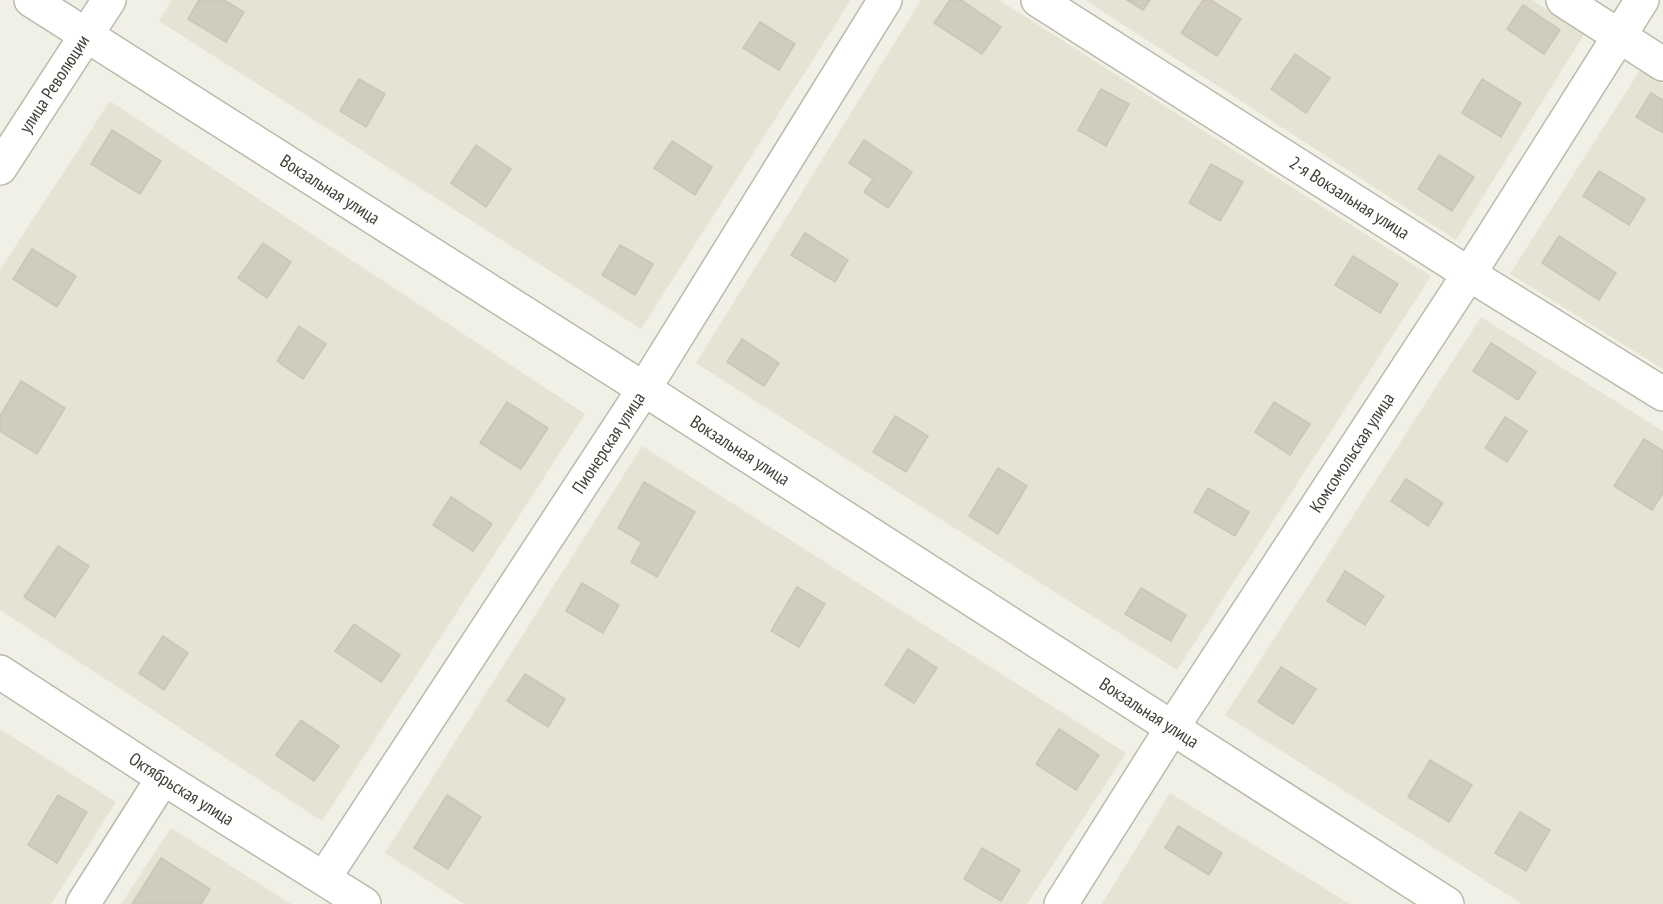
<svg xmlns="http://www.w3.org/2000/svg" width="1663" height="904" font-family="'PT Sans Narrow',sans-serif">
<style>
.residential{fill:#e4e3d4}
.building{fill:#d1cdbc;stroke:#cbc6b0;stroke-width:1.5}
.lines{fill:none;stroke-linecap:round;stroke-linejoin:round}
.minor-casing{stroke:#bbb9a9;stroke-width:36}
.minor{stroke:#fff;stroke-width:33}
.labels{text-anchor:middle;stroke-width:6;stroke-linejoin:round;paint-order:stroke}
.street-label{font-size:18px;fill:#434036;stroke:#fff}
</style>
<rect width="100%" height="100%" fill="#f1f0e6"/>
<g class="residential">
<path d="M172,0H851L641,329L159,21Z"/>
<path d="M921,0H999L1431,276L1177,670L696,363Z"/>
<path d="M1085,0H1532L1585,33L1456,240Z"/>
<path d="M1640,70L1663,84V369L1510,274Z"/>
<path d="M110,101L585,414L322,821L0,610V270Z"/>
<path d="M1481,317L1663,431V904H1522L1225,715Z"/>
<path d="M642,446L1126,753L1027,904H464L385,853Z"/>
<path d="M0,729L116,802L51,904H0Z"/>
<path d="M1170,793L1350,904H1102Z"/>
<path d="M171,828L291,904H121Z"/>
</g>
<g class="building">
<path d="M199,0H224L244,12L226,42L188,19Z"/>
<path d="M950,0H961L1001,27L982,54L934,23Z"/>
<path d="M1127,0H1150L1143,10Z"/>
<path d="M1203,0H1211L1241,19L1217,56L1181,33Z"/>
<path d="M1523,5L1560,30L1544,54L1507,29Z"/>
<path d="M760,22L795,44L779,70L743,48Z"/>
<path d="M1295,54L1330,78L1306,113L1271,89Z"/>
<path d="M359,79L385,94L366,127L340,111Z"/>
<path d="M1482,79L1521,103L1501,137L1462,113Z"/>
<path d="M1101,89L1129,104L1106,146L1078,130Z"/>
<path d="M1651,93L1663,100V133L1636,117Z"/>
<path d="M112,130L161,161L140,194L91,164Z"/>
<path d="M864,140L912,172L888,208L864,192L873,179L849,163Z"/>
<path d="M672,141L712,167L695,195L654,168Z"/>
<path d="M476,145L511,169L486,207L451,183Z"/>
<path d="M1439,155L1474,177L1452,211L1418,189Z"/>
<path d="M1211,164L1243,182L1220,221L1189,203Z"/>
<path d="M1599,171L1645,199L1629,225L1583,196Z"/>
<path d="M805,233L848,260L835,282L791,255Z"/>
<path d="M1559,236L1616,273L1599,300L1542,263Z"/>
<path d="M263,243L291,262L267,298L238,278Z"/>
<path d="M620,245L653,264L635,295L602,275Z"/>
<path d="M32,249L76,276L57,307L13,279Z"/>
<path d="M1353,256L1398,284L1380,313L1335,285Z"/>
<path d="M299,326L326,344L303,379L277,361Z"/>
<path d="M742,339L779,363L764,386L727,362Z"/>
<path d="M1491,343L1536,372L1518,400L1473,371Z"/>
<path d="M21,381L65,408L37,454L0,431V416Z"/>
<path d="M507,402L548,428L521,469L480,443Z"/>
<path d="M1274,402L1310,424L1290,455L1255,432Z"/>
<path d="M895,416L928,436L906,472L873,452Z"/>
<path d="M1505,417L1527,431L1507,462L1485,448Z"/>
<path d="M1644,439L1663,451V493L1652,510L1614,486Z"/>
<path d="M998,468L1027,486L998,534L969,516Z"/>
<path d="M1406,479L1443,503L1428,526L1391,501Z"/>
<path d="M644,482L695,512L657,577L631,562L642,542L618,528Z"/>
<path d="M1208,488L1249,512L1235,536L1194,512Z"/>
<path d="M451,497L492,524L473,551L433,525Z"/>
<path d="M58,546L89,566L55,617L24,597Z"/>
<path d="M1345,571L1384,596L1365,625L1327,601Z"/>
<path d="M582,583L619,605L603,633L566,611Z"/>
<path d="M797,587L825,604L799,647L771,631Z"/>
<path d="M1141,588L1186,615L1171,641L1125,614Z"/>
<path d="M354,624L400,655L381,682L335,651Z"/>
<path d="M163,636L188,653L164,690L139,673Z"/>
<path d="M908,649L937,668L914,703L885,685Z"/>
<path d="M1281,667L1316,689L1293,724L1258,702Z"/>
<path d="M525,674L565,699L548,727L507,701Z"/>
<path d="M301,720L339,746L314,781L276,755Z"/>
<path d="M1059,729L1099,755L1076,790L1036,764Z"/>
<path d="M1430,760L1472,785L1449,822L1408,797Z"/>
<path d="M58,795L87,812L57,863L28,845Z"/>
<path d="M447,795L481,817L448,869L414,848Z"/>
<path d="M1520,812L1550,830L1526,871L1495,853Z"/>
<path d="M1178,826L1222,853L1209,875L1165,848Z"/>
<path d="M982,848L1020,870L1001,901L964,879Z"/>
<path d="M161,858L210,889L201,904H132Z"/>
</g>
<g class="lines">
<g class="minor-casing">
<g id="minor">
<path id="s1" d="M31,0L644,389L1447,904"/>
<path id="s2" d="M1038,0L1469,274L1663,394"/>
<path d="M1563,0L1663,64"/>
<path id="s3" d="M0,168L109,0"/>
<path id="s4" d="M0,672L163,778L364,904"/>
<path id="s5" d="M324,878L644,389L885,0"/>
<path d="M83,904L163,778"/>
<path id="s6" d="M1061,904L1172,728L1469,274L1642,0"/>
</g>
</g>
<use href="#minor" class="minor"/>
</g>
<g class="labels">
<g class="street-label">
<text dy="6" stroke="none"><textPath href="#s3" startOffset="100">улица Революции</textPath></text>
<text dy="6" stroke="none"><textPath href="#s1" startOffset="354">Вокзальная улица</textPath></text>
<text dy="6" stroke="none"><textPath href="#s2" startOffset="369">2-я Вокзальная улица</textPath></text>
<text dy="6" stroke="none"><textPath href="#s5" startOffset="520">Пионерская улица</textPath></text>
<text dy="6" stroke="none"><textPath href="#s1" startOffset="840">Вокзальная улица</textPath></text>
<text dy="6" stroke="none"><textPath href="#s6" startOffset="537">Комсомольская улица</textPath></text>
<text dy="6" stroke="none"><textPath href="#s1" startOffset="1326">Вокзальная улица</textPath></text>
<text dy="6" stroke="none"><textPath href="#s4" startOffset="216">Октябрьская улица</textPath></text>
</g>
</g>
</svg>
